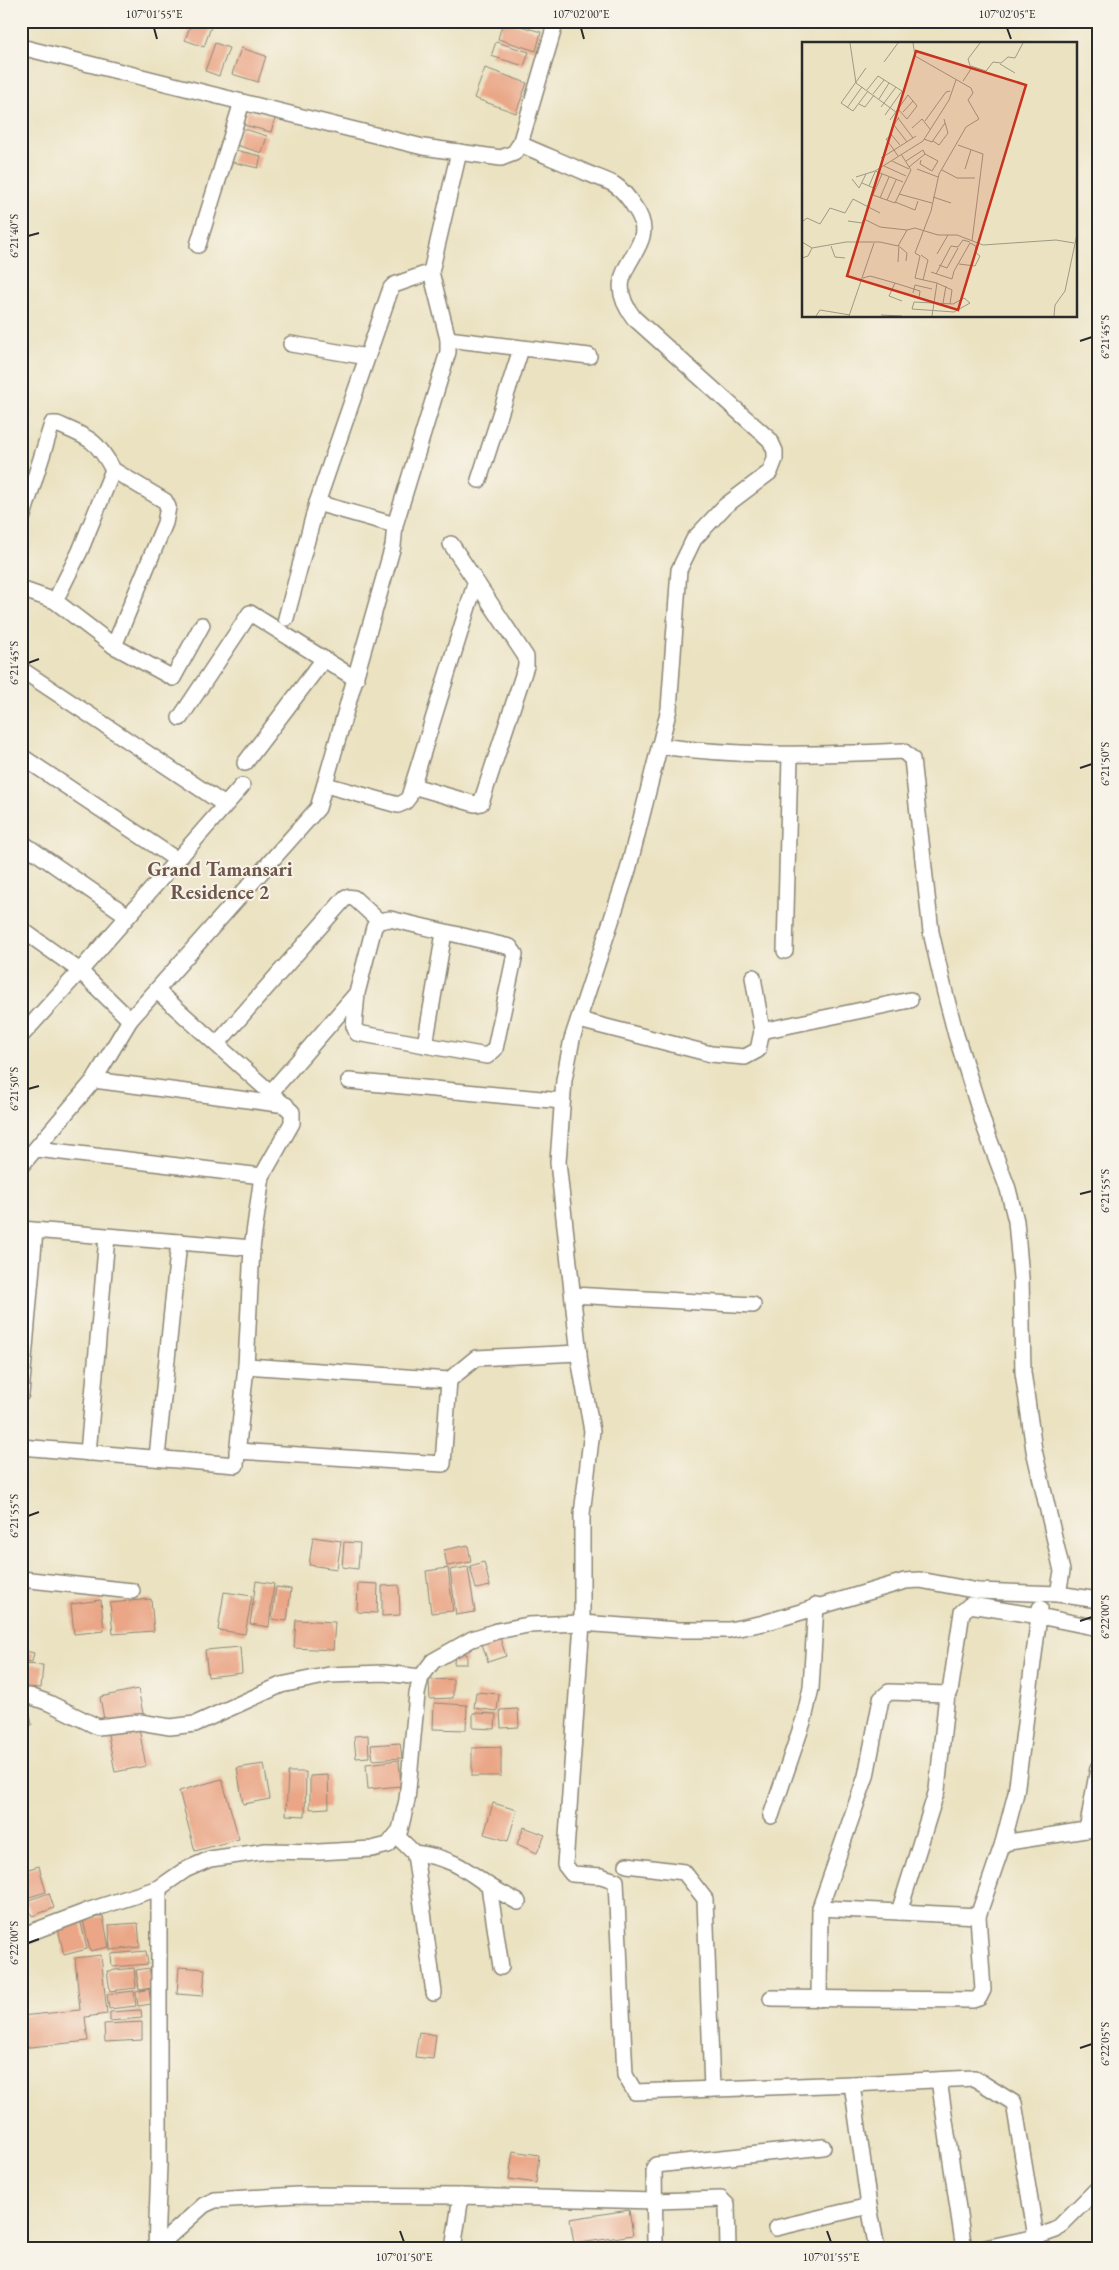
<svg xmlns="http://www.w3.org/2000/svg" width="1119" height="2270" font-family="'EB Garamond',serif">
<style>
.building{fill:#eaa686}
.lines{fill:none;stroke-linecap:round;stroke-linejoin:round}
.street-casing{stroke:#8b8676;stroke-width:18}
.street{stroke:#fff;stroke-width:15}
.ticks{fill:none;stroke:#2b2b2b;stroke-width:2}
.labels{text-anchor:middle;stroke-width:4;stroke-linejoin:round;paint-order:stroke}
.neighbourhood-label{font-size:20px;font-weight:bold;fill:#6e564b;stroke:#f7f3e8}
.inset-road{fill:none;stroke:#9e9985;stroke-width:1}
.view{fill:#c8321e;fill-opacity:0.15;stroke:#c8321e;stroke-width:2.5}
.inset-edge{fill:none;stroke:#2b2b2b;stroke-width:2.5}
.neatline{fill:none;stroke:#2b2b2b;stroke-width:2}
.ticks-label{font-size:12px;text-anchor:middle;fill:#2b2b2b}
</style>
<rect width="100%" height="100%" fill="#f7f3e8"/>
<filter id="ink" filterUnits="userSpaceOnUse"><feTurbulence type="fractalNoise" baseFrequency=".02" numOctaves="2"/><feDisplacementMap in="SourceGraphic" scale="10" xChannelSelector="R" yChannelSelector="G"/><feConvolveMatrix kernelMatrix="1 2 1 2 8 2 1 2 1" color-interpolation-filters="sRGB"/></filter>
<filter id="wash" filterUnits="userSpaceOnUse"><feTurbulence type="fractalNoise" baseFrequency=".0096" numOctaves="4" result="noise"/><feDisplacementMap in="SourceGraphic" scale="20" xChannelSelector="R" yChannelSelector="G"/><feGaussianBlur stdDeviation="1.12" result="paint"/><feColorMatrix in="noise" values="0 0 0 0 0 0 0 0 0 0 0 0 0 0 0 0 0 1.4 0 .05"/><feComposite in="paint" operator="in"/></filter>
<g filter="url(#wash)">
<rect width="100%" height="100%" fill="#ebe2c1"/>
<g id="blocks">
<g class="building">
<path d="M192,21H213L204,47L185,40Z"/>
<path d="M503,21L541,32L536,51L498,39Z"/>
<path d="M496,42L529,52L524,66L491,56Z"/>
<path d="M215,43L229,48L219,76L205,71Z"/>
<path d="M241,48L266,56L258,82L232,74Z"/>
<path d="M485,68L527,83L516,113L474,98Z"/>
<path d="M247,111L275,118L271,132L244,125Z"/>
<path d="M241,128L267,136L262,153L236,145Z"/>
<path d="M235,150L261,156L258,168L232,162Z"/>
<path d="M313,1537L341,1541L337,1569L309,1565Z"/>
<path d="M344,1542L360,1543L358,1569L342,1567Z"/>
<path d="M468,1545L471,1562L447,1566L444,1550Z"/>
<path d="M484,1562L490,1586L476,1589L470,1566Z"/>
<path d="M468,1567L475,1612L456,1615L450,1570Z"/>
<path d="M448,1568L453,1611L431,1613L426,1571Z"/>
<path d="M256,1581L274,1584L269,1627L250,1624Z"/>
<path d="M358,1583L378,1584L377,1613L357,1612Z"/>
<path d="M399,1585L400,1615L382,1616V1586Z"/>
<path d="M276,1587L291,1589L287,1621L272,1619Z"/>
<path d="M224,1592L252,1596L245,1634L218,1630Z"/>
<path d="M151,1599L154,1631L113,1634L110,1603Z"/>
<path d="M101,1600L104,1631L74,1634L71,1604Z"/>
<path d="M296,1620L335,1622L333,1650L294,1648Z"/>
<path d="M500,1638L506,1656L488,1662L482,1644Z"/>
<path d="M240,1647L242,1673L208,1677L205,1650Z"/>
<path d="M21,1650L34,1653L32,1662L21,1660Z"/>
<path d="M455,1653L467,1654V1664H454Z"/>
<path d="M21,1664L43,1665L41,1688L21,1687Z"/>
<path d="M453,1679V1698L430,1699L429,1680Z"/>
<path d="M138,1689L144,1718L105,1725L100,1697Z"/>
<path d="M476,1692L499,1694L497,1711L474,1708Z"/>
<path d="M27,1698L32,1725L21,1727V1699Z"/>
<path d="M434,1703L467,1705L466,1730L433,1729Z"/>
<path d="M518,1709L519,1727L501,1728L500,1710Z"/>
<path d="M473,1713L496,1714L495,1729L473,1728Z"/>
<path d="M138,1723L146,1766L115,1772L107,1729Z"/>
<path d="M368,1735L369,1757L356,1758L354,1736Z"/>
<path d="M400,1743L402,1758L373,1760L371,1745Z"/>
<path d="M501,1747V1776H472V1748Z"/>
<path d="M399,1760L401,1786L368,1789L366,1764Z"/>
<path d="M264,1764L270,1799L243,1804L237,1768Z"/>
<path d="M288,1772H306L305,1816L286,1815Z"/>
<path d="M328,1775L329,1808L310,1809V1776Z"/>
<path d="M222,1779L239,1839L195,1851L179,1791Z"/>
<path d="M493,1803L517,1810L508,1841L484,1834Z"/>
<path d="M524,1827L545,1835L537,1853L517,1844Z"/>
<path d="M39,1866L46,1892L23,1899L21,1871Z"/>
<path d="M49,1893L54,1908L32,1916L26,1901Z"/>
<path d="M21,1903L26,1919L21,1920Z"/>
<path d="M103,1916L109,1947L90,1951L83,1920Z"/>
<path d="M80,1919L87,1949L64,1955L57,1924Z"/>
<path d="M138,1923L140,1947L110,1950L109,1925Z"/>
<path d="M146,1951L148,1964L112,1967L111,1954Z"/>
<path d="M101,1955L107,2014L85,2017L88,2041L21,2048V2016L80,2010L75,1958Z"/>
<path d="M179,1967L205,1969L203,1996L177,1994Z"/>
<path d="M134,1968L136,1988L110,1991L107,1971Z"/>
<path d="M149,1968L153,1988L139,1990L136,1970Z"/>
<path d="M149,1989L151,2004L138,2006L136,1992Z"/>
<path d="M134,1991L136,2006L109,2009L107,1994Z"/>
<path d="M141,2010L142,2018L110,2021V2012Z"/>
<path d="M142,2022V2040L105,2042L104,2024Z"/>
<path d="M419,2032L436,2035L433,2059L415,2057Z"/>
<path d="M513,2151L539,2155L536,2183L509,2179Z"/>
<path d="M629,2210L633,2235L574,2244L570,2219Z"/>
</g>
</g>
</g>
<g filter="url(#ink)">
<use href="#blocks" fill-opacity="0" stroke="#8b8676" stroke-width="1"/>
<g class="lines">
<g class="street-casing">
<g id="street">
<path d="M21,47L423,147L501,158L514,153L520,144L556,21"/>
<path d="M520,144C542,154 565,163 587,173C596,177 607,180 615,185C623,190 630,200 635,208C666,251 593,266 634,318L770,440L775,451V459L770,472L725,506L694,539L679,570L669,709L628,870L572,1039L564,1080L558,1162L580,1364L592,1431L582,1514V1623L565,1865L572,1874L601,1876L616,1881L625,2075L635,2092L852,2084L869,2206L877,2249"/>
<path d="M198,245L242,102"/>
<path d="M448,339L589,356"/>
<path d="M291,344L367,357"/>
<path d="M479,480L521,349"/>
<path d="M317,503L395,525"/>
<path d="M21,522L52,424H57C87,437 97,439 113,470L80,551L55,601"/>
<path d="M21,589L55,601L114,646L165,523L168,507L165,501L113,470"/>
<path d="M286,618L317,503L391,288L394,285L431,272"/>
<path d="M114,646L173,678L202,625"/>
<path d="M25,672L225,805"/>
<path d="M180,718L250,613L356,679"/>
<path d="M659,746C743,757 818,755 903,751L912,759L931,932L944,989L956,1035L985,1128L1008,1189L1016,1221L1021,1278L1023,1372L1034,1450L1062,1571L1058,1594"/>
<path d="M21,756L177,860"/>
<path d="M245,763L324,659"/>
<path d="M326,785L398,805L405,802L409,797L475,584"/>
<path d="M413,786L475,804L481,803L526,666V657L451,544"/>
<path d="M21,842L128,916"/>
<path d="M21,929L80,971L242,786"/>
<path d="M785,951L790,756"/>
<path d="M753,977L762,1031"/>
<path d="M579,1020L711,1054L745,1057L758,1050L762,1031L910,1000"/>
<path d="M21,1036L80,971L130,1020"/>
<path d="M217,1044L346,897L354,898L379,921"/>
<path d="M425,1045L444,933"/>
<path d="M94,1080L286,1105"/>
<path d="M349,1081L562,1101"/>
<path d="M271,1092L357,993L374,927L379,921L390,919L510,947L515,954L495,1049L487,1056L357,1033L354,1026L357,993"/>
<path d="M37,1149L262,1176"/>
<path d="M21,1166L94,1080L130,1020L318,808L393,546L395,525L448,352V339L431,272L459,152"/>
<path d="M21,1229L252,1248"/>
<path d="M573,1295L753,1305"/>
<path d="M246,1366L449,1380L476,1358L579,1353"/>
<path d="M21,1394L35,1231"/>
<path d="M21,1447L236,1465L246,1366L252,1248L262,1176L292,1123V1112L157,991"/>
<path d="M237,1451L443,1464L449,1380"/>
<path d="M88,1453L107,1237"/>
<path d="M157,1457L179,1242"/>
<path d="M21,1579L132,1591"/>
<path d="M21,1696H30L49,1703L98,1727L140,1722L170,1727L195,1724L281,1685L329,1675L384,1673L421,1677"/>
<path d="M771,1816L804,1719L811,1688L816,1605"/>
<path d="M1087,1830L1098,1768"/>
<path d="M396,1835L414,1853L416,1861L434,1993"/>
<path d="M1003,1843L1098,1828"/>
<path d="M414,1853C448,1857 462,1866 489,1886L501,1967"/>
<path d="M627,1865L684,1872L705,1899L712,2089"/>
<path d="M489,1886L518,1902"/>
<path d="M820,1908L899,1912L937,1790L947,1694"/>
<path d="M899,1912L978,1916"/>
<path d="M21,1936L90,1910L159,1888L185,1870L210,1859L266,1851L319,1852L372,1849L388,1845L400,1830L407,1800L417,1694L421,1677L433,1661L472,1639L497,1631L528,1625L582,1623L677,1630H729L764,1623L905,1581L920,1580L978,1591L1058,1594L1098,1600"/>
<path d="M771,1998L973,2000L979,1998L983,1990L978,1916L1003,1843L1016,1793L1039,1616L1098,1628"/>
<path d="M819,1999L820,1908L866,1776L881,1699L889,1692L947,1694L950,1692L962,1612L970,1605L1039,1616L1040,1608"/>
<path d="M939,2080L964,2249"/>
<path d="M852,2084L974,2078L1014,2103L1036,2237"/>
<path d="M461,2196L655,2201L721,2199L727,2205L728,2249"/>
<path d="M776,2228L869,2206"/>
<path d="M655,2243L654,2168L656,2165L823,2147"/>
<path d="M156,2248L204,2205L215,2200L297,2195L461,2196L453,2249"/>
<path d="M156,2249L159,2164V1888"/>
<path d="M981,2249L1036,2237L1056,2230L1098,2188"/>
</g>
</g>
<use href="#street" class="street"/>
</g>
</g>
<path class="ticks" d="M154,28L157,39M581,28L584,39M1007,28L1011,39M28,236L39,233M1080,341L1092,337M28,663L39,659M1080,768L1092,764M28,1089L39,1086M1080,1194L1092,1191M28,1516L39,1512M1080,1621L1092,1617M28,1943L39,1939M1080,2048L1092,2044M400,2231L404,2242M827,2231L831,2242"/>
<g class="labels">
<g class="neighbourhood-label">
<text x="220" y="876">Grand Tamansari<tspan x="220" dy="23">Residence 2</tspan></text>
</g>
</g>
<g transform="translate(802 42)">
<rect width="275" height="275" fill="#ebe2c1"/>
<path class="inset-road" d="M48,1L54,41L94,70M111,1L113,14L169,46L171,51L166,58L177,77L164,85L137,132L129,169L113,211L118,214L113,236L135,241L130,274M82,20L96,1M198,22L213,31M169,24L184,29L191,20L199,21L206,15L213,16L221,1M64,26L39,61L51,69L66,49M161,39L169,27L166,17L178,1M65,48L76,34L100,49L83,73M71,52L82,38M77,57L87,41M57,62L63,65L72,53M79,65L94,45M45,66L60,45M96,67L105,77L115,64L111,59M97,75L92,83L105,100M96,76L111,96M88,78L106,53L111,59L101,70M123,79L144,50L148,49M110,86L120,77L128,87M88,91L98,103M90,93L84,97L92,108L114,94M122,97L130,100L143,81M131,99L137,103L146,91L142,77M156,103L181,112L170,199M79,116L92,108L96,114M90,119L107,127M104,119L121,108L123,112M82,124L104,134M107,125L123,112L136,119L130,129L118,122L119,118M115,127L136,135M163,127L169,108M140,128L155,136H173M80,132L71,153L93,161L109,128L99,112M54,135L73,129M50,137L57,146L64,132M101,140L73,129L121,99L147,58L154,38M60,141L74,147M67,144L73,130M97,152L130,161M131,155L149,161M78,156L87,135M85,158L94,138M93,160L113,168L116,159M46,179L60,181L62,177L78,185L105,188M0,180L5,176L18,182L28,166L43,171L51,157L78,171M0,200L10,206L44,200H78L96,204L105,188L113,186L136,193H155L181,203L254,198L272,201M29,204L33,215L43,216M98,205L105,211L104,219M135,212L146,193M119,213L126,218L121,238M0,216L6,214L10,206M96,220L97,203M137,223L145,226L156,206M129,230L150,237L152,229L168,201L174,204L173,210L178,214L173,224L157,222M134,232L149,204L156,205L161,198L168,200M61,236L68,234L93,241L87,254L100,259M93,241L118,249L117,256M135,241L150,248L148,262M111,251L113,243L130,247M162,256L168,261L152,270L110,267L112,260L151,262ZM141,261L144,244M79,273L100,274M14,274L18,268L48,273M47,274L72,201M252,274L253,263L263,249L275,192"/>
<path class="view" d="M114,9L224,43L156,268L45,234Z"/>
<rect width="275" height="275" class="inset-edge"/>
</g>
<rect width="1119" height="2270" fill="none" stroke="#f7f3e8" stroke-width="55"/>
<rect x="28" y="28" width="1064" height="2214" class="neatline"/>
<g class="ticks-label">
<text x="154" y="18">107°01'55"E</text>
<text x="581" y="18">107°02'00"E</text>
<text x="1007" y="18">107°02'05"E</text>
<text transform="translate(14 236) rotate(-90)" y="4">6°21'40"S</text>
<text transform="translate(1105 337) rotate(-90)" y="4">6°21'45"S</text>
<text transform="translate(14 663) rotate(-90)" y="4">6°21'45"S</text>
<text transform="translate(1105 764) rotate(-90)" y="4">6°21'50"S</text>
<text transform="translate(14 1089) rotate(-90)" y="4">6°21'50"S</text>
<text transform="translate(1105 1191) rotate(-90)" y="4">6°21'55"S</text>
<text transform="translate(14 1516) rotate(-90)" y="4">6°21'55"S</text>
<text transform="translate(1105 1617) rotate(-90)" y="4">6°22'00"S</text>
<text transform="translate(14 1943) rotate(-90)" y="4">6°22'00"S</text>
<text transform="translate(1105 2044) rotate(-90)" y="4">6°22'05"S</text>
<text x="404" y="2261">107°01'50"E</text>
<text x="831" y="2261">107°01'55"E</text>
</g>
</svg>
